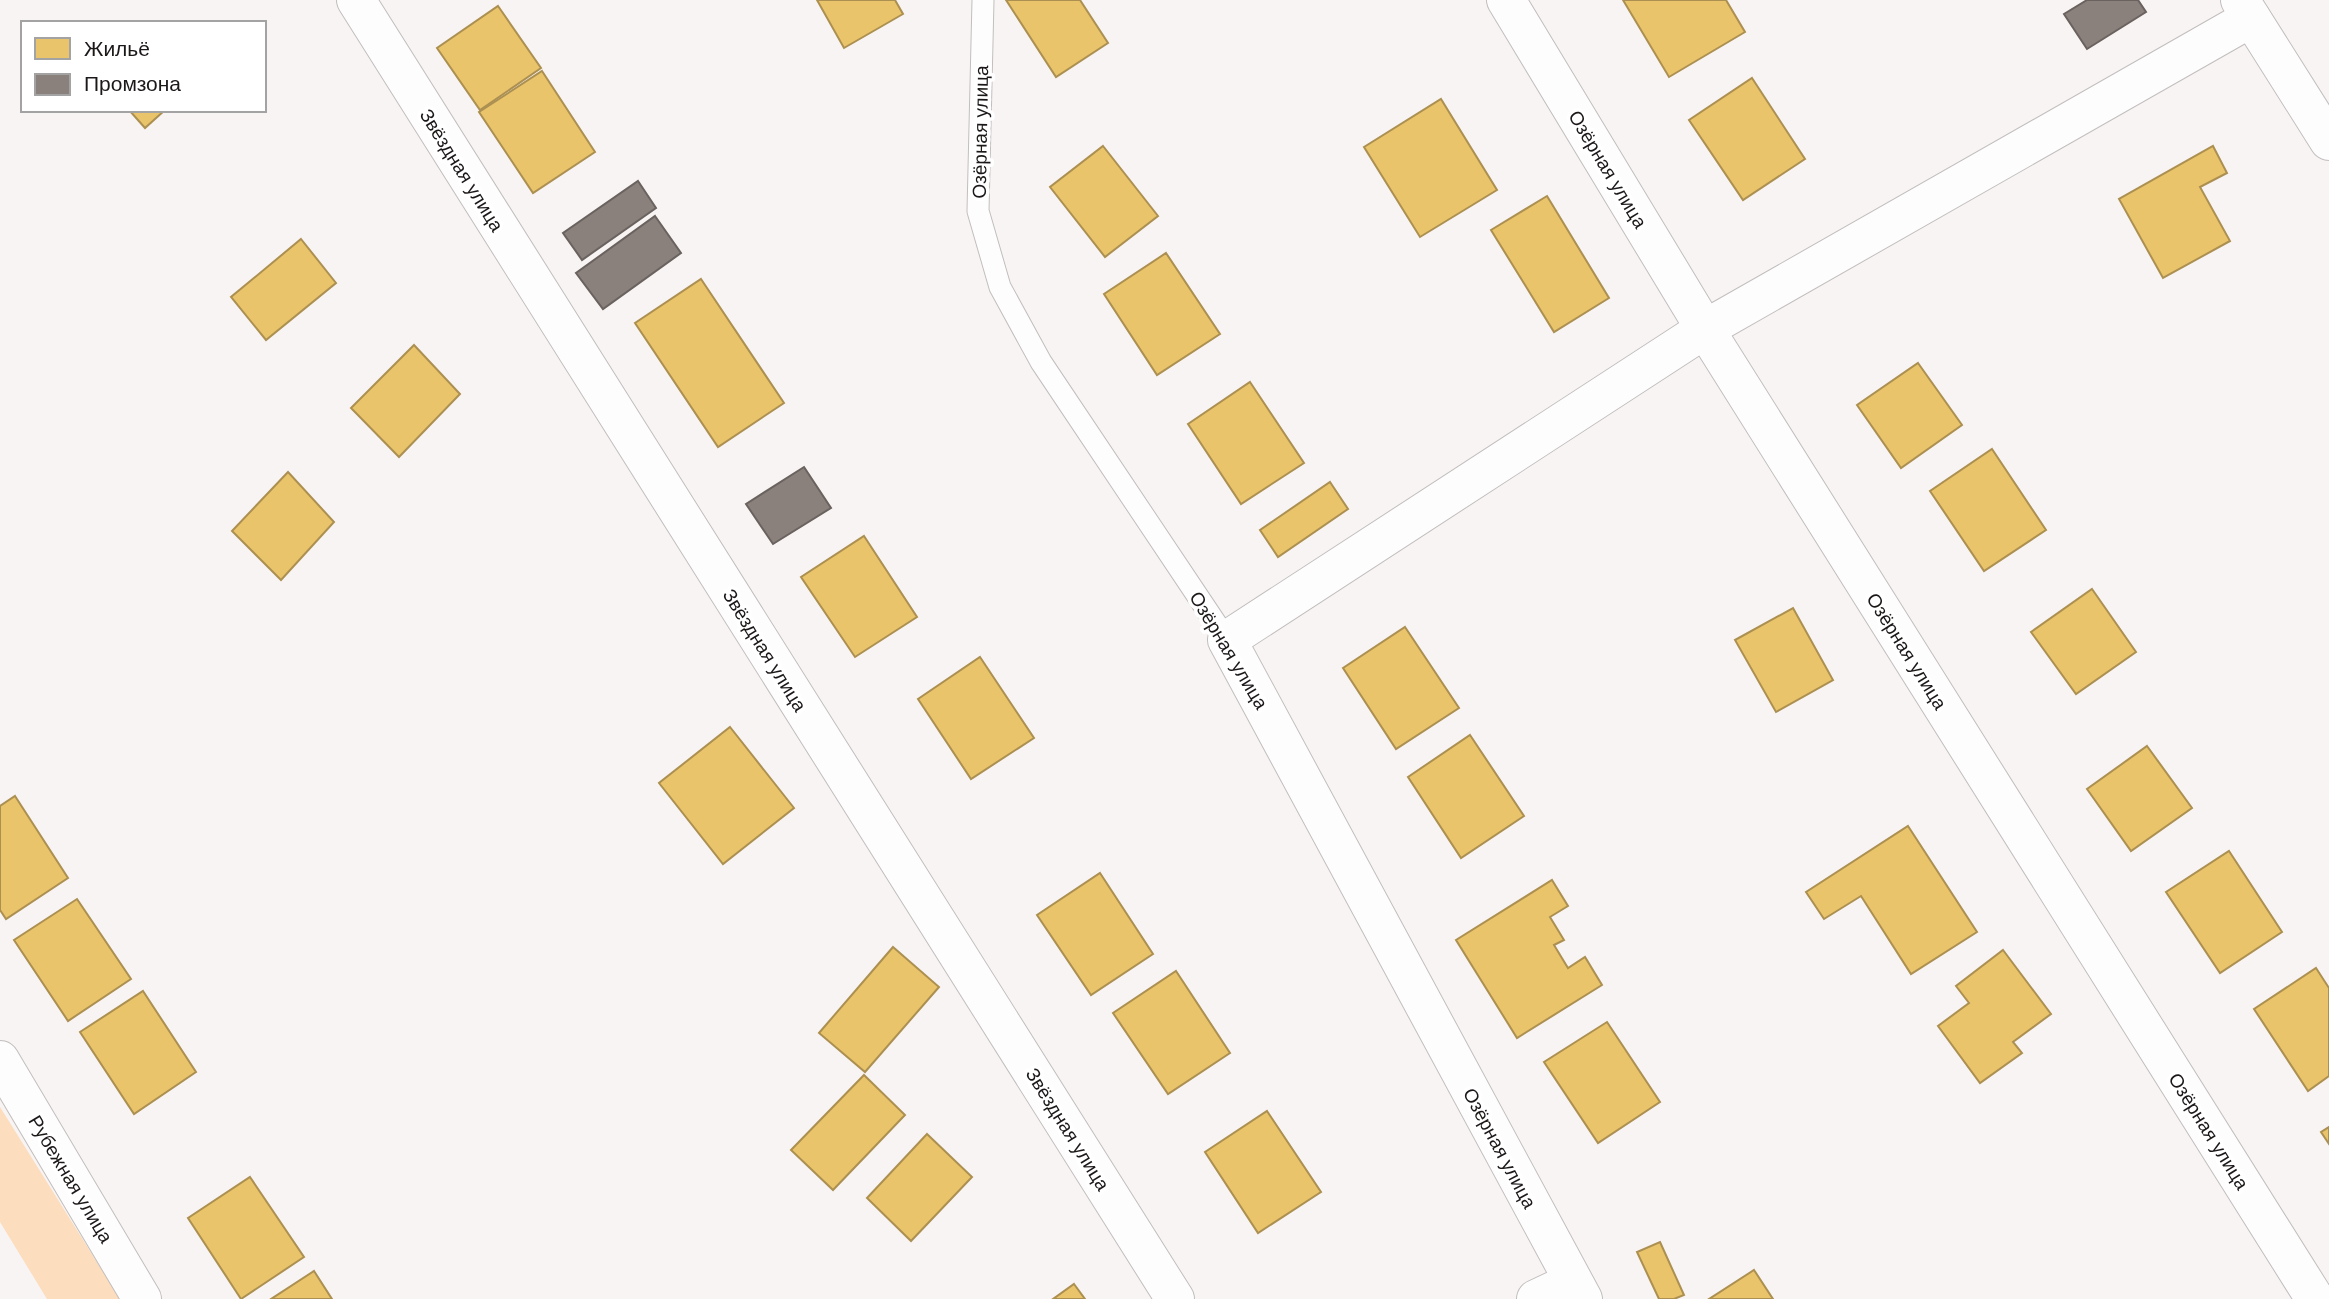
<svg xmlns="http://www.w3.org/2000/svg" width="2329" height="1299" font-family="'DM Sans',sans-serif">
<style>
.green{fill:#fcddbe}
.homes{fill:#e9c46a;stroke:#ac9051;stroke-width:2}
.industry{fill:#8a817c;stroke:#69625e;stroke-width:2}
.lines{fill:none;stroke-linecap:round;stroke-linejoin:round}
.lane-casing{stroke:#c2bebe;stroke-width:23}
.street-casing{stroke:#c2bebe;stroke-width:40}
.lane{stroke:#fefdfd;stroke-width:21}
.street{stroke:#fefdfd;stroke-width:38}
.labels{text-anchor:middle;stroke-width:7;stroke-linejoin:round;paint-order:stroke}
.street-label{font-size:19px;fill:#1c1818;stroke:#fff}
</style>
<rect width="100%" height="100%" fill="#f9f4f4"/>
<path class="green" d="M0,1107L120,1299H47L0,1222Z"/>
<g class="homes">
<path d="M817,0H895L903,14L844,48Z"/>
<path d="M1006,0H1080L1108,43L1056,77Z"/>
<path d="M1623,0H1726L1745,32L1669,77Z"/>
<path d="M498,6L541,68L480,110L437,48Z"/>
<path d="M542,71L595,152L533,193L479,112Z"/>
<path d="M1752,78L1805,159L1743,200L1689,120Z"/>
<path d="M1441,99L1497,190L1420,237L1364,147Z"/>
<path d="M129,110H165L145,128Z"/>
<path d="M1103,146L1158,216L1105,257L1050,187Z"/>
<path d="M2213,146L2227,173L2200,187L2230,241L2163,278L2119,199Z"/>
<path d="M1547,196L1609,298L1554,332L1491,230Z"/>
<path d="M301,239L336,283L266,340L231,297Z"/>
<path d="M1166,253L1220,334L1157,375L1104,294Z"/>
<path d="M701,279L784,403L718,447L635,323Z"/>
<path d="M414,345L460,394L399,457L351,408Z"/>
<path d="M1918,363L1962,425L1901,468L1857,405Z"/>
<path d="M1250,382L1304,463L1241,504L1188,424Z"/>
<path d="M1992,449L2046,530L1984,571L1930,491Z"/>
<path d="M288,472L334,522L281,580L232,531Z"/>
<path d="M1330,482L1348,509L1278,557L1260,530Z"/>
<path d="M864,536L917,617L855,657L801,577Z"/>
<path d="M2092,589L2136,652L2076,694L2031,632Z"/>
<path d="M1793,608L1833,680L1776,712L1735,640Z"/>
<path d="M1405,627L1459,708L1396,749L1343,668Z"/>
<path d="M980,657L1034,738L971,779L918,699Z"/>
<path d="M730,727L794,808L723,864L659,783Z"/>
<path d="M1470,735L1524,816L1461,858L1408,777Z"/>
<path d="M2147,746L2192,808L2131,851L2087,789Z"/>
<path d="M15,796L68,878L6,919L0,910V806Z"/>
<path d="M1908,826L1977,932L1911,974L1861,896L1824,919L1806,892Z"/>
<path d="M2229,851L2282,932L2220,973L2166,892Z"/>
<path d="M1100,873L1153,954L1091,995L1037,915Z"/>
<path d="M1552,880L1568,906L1550,917L1564,940L1554,945L1568,968L1585,957L1602,985L1517,1038L1456,940Z"/>
<path d="M77,899L131,979L68,1021L14,940Z"/>
<path d="M893,947L939,987L865,1072L819,1033Z"/>
<path d="M2003,950L2051,1014L2013,1042L2022,1053L1980,1083L1938,1026L1969,1003L1956,986Z"/>
<path d="M2316,968L2329,988V1076L2308,1091L2254,1009Z"/>
<path d="M1176,971L1230,1053L1168,1094L1113,1013Z"/>
<path d="M143,991L196,1072L134,1114L80,1032Z"/>
<path d="M1607,1022L1660,1102L1598,1143L1544,1062Z"/>
<path d="M864,1075L905,1115L833,1190L791,1150Z"/>
<path d="M1267,1111L1321,1192L1258,1233L1205,1152Z"/>
<path d="M2329,1127V1144L2321,1132Z"/>
<path d="M927,1134L972,1177L911,1241L867,1198Z"/>
<path d="M250,1177L304,1257L241,1299L188,1218Z"/>
<path d="M1660,1242L1684,1295L1674,1299H1659L1637,1252Z"/>
<path d="M1754,1270L1773,1299H1709Z"/>
<path d="M314,1271L332,1299H271Z"/>
<path d="M1074,1284L1085,1299H1053Z"/>
</g>
<g class="industry">
<path d="M2087,0H2138L2146,12L2087,49L2064,14Z"/>
<path d="M638,181L656,208L582,260L563,233Z"/>
<path d="M655,216L681,253L603,309L576,273Z"/>
<path d="M804,467L831,508L773,544L746,504Z"/>
</g>
<g class="lines">
<g class="lane-casing">
<path id="lane" d="M983,0L978,211L1000,287L1041,362L1227,640"/>
</g>
<g class="street-casing">
<g id="street">
<path d="M356,0L1175,1299"/>
<path d="M1506,0L1705,329L2315,1299"/>
<path d="M2240,0L2329,141"/>
<path d="M0,1060L142,1299"/>
<path d="M1536,1299L1572,1282"/>
<path d="M1583,1299L1227,640L1705,329L2251,18"/>
</g>
</g>
<use href="#lane" class="lane"/>
<use href="#street" class="street"/>
</g>
<g class="labels">
<g class="street-label">
<text transform="translate(980 132) rotate(-89)" y="7">Озёрная улица</text>
<text transform="translate(1608 169) rotate(59)" y="7">Озёрная улица</text>
<text transform="translate(462 170) rotate(58)" y="7">Звёздная улица</text>
<text transform="translate(765 650) rotate(58)" y="7">Звёздная улица</text>
<text transform="translate(1229 650) rotate(59)" y="7">Озёрная улица</text>
<text transform="translate(1907 651) rotate(58)" y="7">Озёрная улица</text>
<text transform="translate(1068 1129) rotate(58)" y="7">Звёздная улица</text>
<text transform="translate(2209 1131) rotate(58)" y="7">Озёрная улица</text>
<text transform="translate(1500 1148) rotate(62)" y="7">Озёрная улица</text>
<text transform="translate(71 1179) rotate(59)" y="7">Рубежная улица</text>
</g>
</g>
<rect x="21" y="21" width="245" height="91" fill="#ffffff" stroke="#a4a3a3" stroke-width="2"/>
<rect x="35" y="38" width="35" height="21" fill="#e9c46a" stroke="#a4a3a3" stroke-width="2"/>
<text x="84" y="56" font-size="21" fill="#1c1818">Жильё</text>
<rect x="35" y="74" width="35" height="21" fill="#8a817c" stroke="#a4a3a3" stroke-width="2"/>
<text x="84" y="91" font-size="21" fill="#1c1818">Промзона</text>
</svg>
